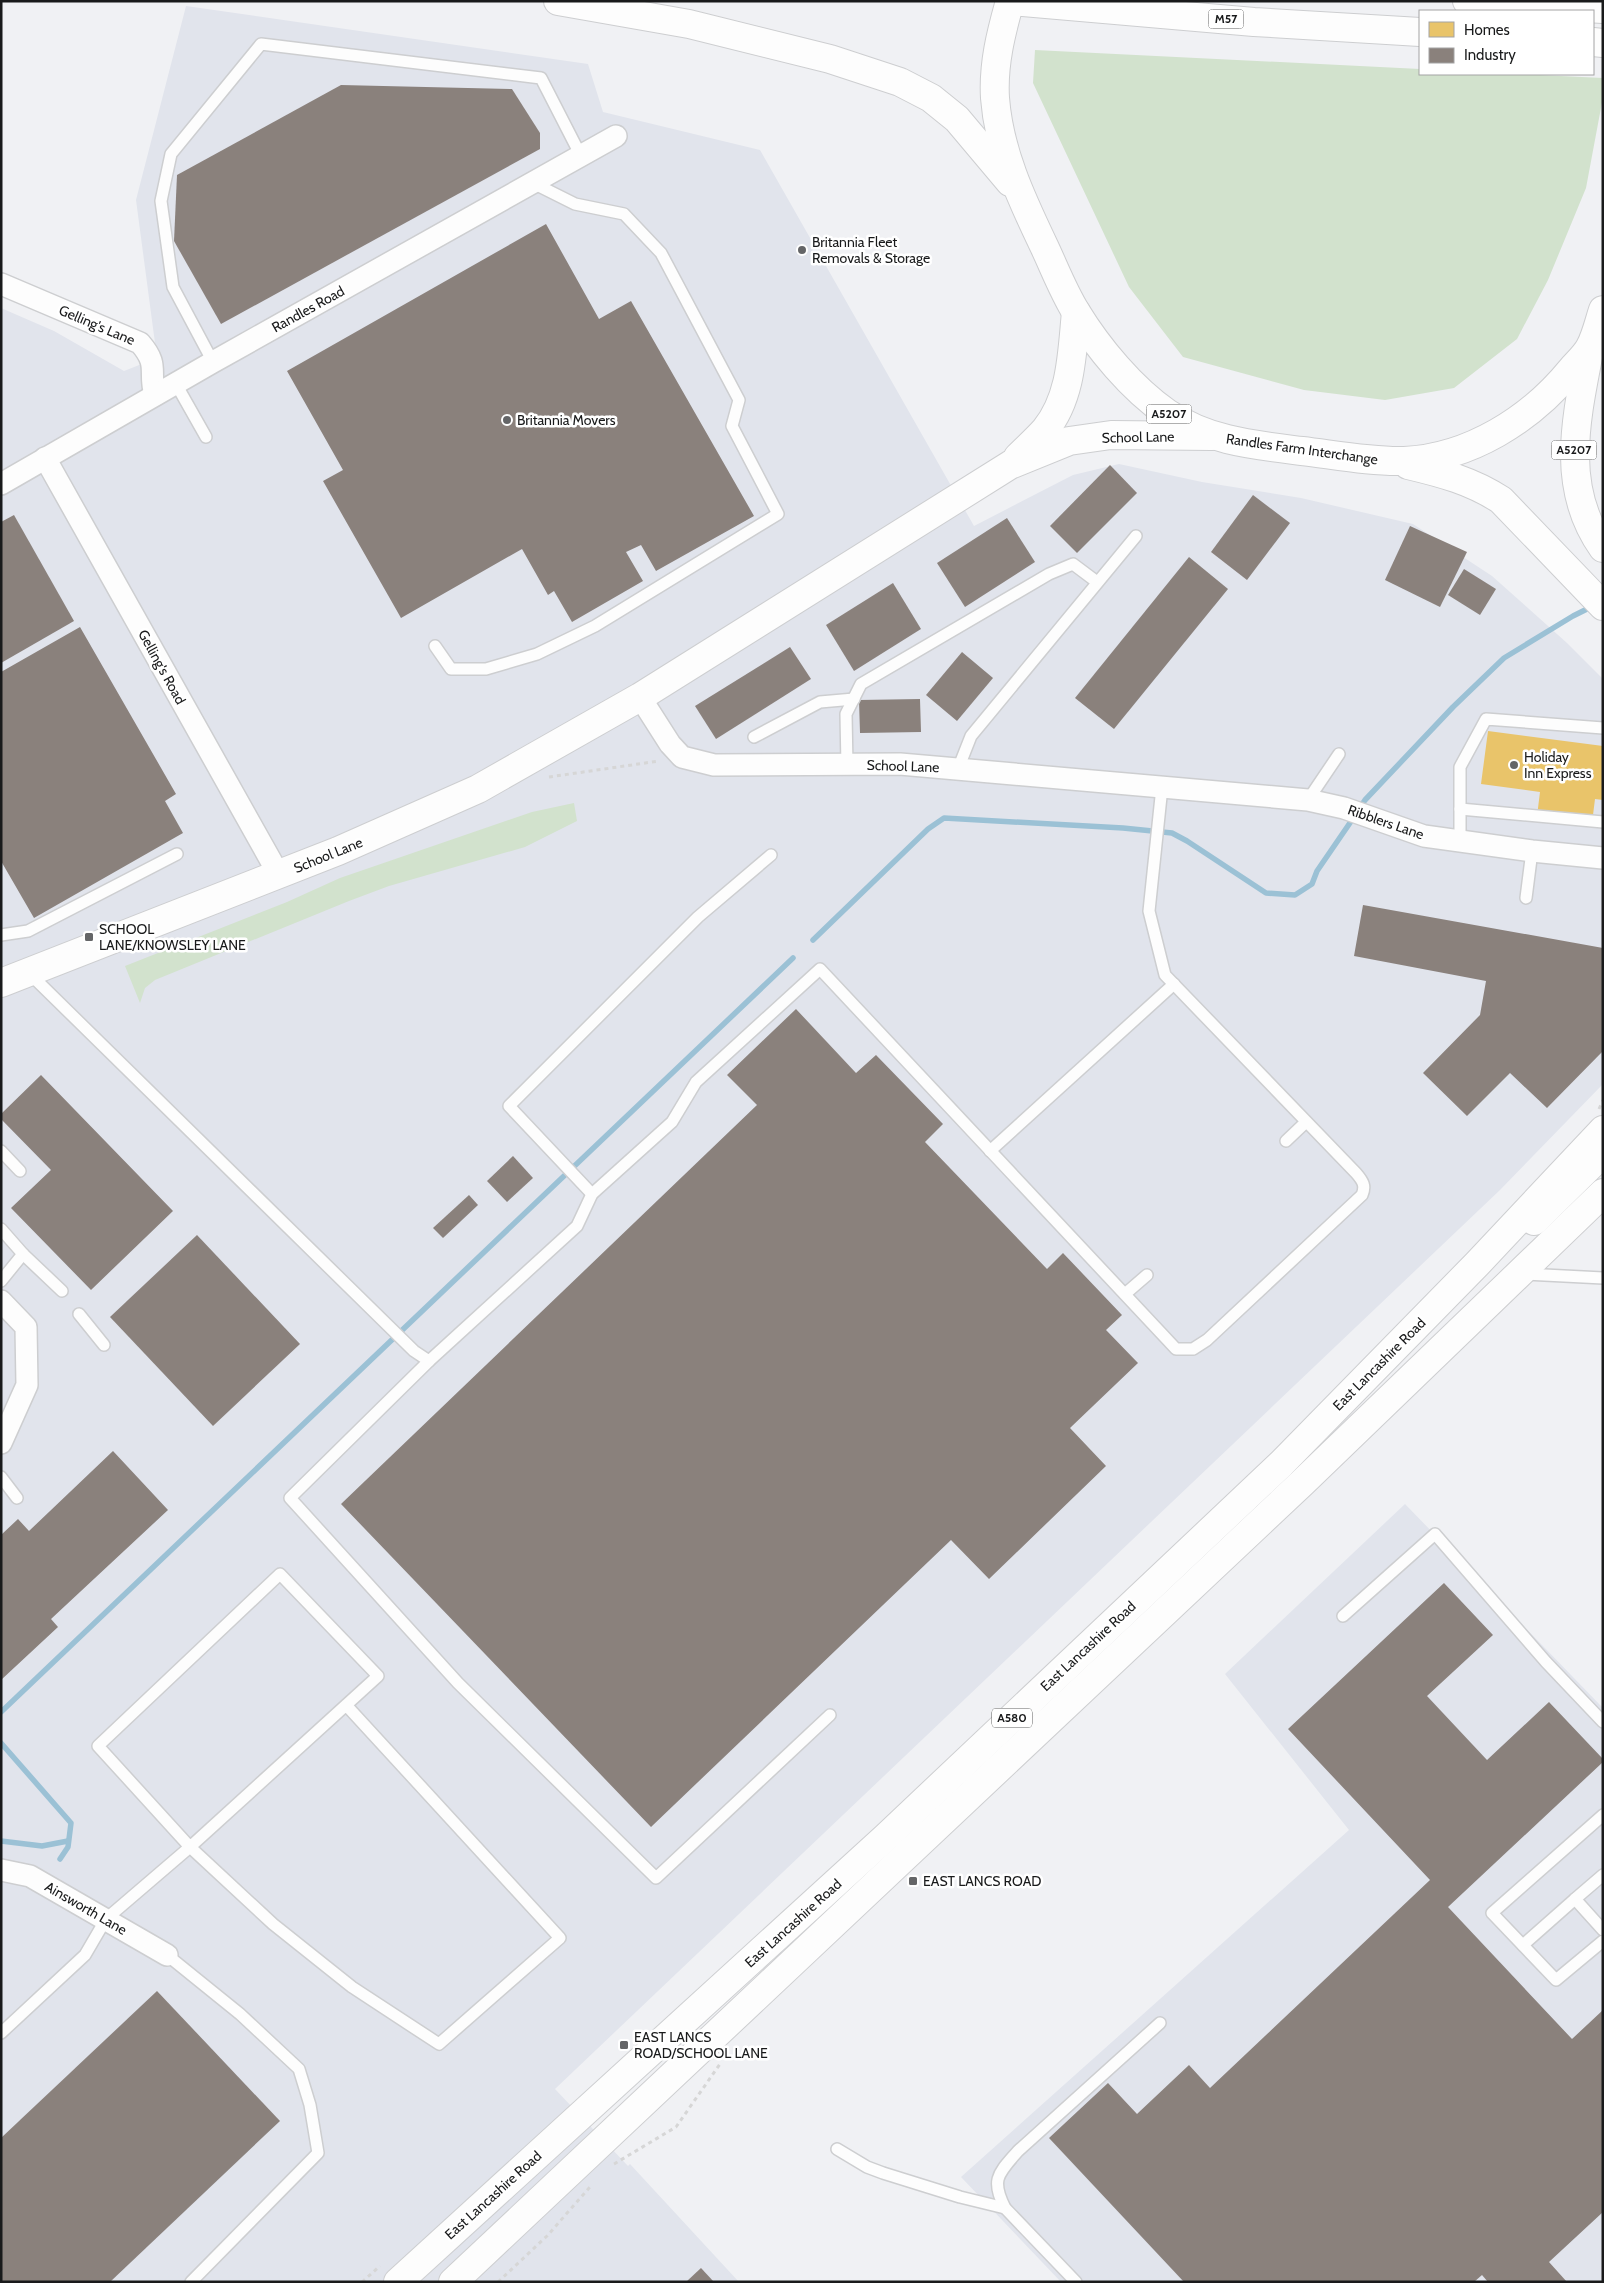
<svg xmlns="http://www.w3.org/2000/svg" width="1604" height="2283" font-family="Cabin,sans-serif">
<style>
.built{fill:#e1e4ec}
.green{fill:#d2e2cd}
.homes{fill:#e9c46a}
.industry{fill:#8a817c}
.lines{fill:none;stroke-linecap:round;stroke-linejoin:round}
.stream{stroke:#9bc1d5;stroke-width:5.5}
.lane-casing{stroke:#cdced0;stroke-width:14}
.street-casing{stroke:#cdced0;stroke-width:24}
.secondary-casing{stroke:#cdced0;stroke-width:30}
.primary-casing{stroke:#cdced0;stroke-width:30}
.highway-casing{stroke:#cdced0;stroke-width:30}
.path{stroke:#d6d6d6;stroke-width:3;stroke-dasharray:4 4;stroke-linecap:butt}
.lane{stroke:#fdfdfd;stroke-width:11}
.street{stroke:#fdfdfd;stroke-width:21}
.secondary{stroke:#fdfdfd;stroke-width:28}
.primary{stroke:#fdfdfd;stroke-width:28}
.highway{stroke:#fdfdfd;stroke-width:28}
.poi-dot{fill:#646567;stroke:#fff;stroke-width:2}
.labels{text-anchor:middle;stroke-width:5;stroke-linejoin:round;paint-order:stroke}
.shield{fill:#fff;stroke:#5e5f5f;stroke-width:1}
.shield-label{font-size:12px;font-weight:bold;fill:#191a1b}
.poi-label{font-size:14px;fill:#191a1b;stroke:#fff;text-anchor:start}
.street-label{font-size:14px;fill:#191a1b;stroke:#fff}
</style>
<rect width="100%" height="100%" fill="#f0f1f4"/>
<g class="built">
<path d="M186,6L588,64L603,112L760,150L974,526L1073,475L1119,464L1202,482L1301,498L1413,524L1492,576L1567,643L1603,679V1084L1500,1190L555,2089L628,2166L630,2164L739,2282H1V308L54,331L124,371L157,358L136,200Z"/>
<path d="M1405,1504L1603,1708V2282H1061L961,2177L1349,1830L1225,1674Z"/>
</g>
<g class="green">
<path d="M1035,50L1420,69V74H1520L1603,78V97L1586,188L1548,280L1517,339L1454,388L1385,400L1304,390L1183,357L1129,287L1033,83Z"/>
<path d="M574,803L577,821L525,847L389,886L349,901L155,980L145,988L140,1003L125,966L287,902L340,878L532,812Z"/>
</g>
<path class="homes" d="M1488,731L1603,746V800L1595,799L1592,823L1537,816L1540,792L1481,784Z"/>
<g class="industry">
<path d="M341,85L512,89L540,133V149L221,324L174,241L177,175Z"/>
<path d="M546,224L599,319L631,301L754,516L656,571L641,545L626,552L643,581L572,622L554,591L548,595L522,549L401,618L323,481L343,470L287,371Z"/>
<path d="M1110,465L1137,493L1077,553L1050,526Z"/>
<path d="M1253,495L1290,523L1247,580L1211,552Z"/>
<path d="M14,515L74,621L1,663V522Z"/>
<path d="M1007,518L1035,562L965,607L937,563Z"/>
<path d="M1410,526L1467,552L1440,607L1385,580Z"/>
<path d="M1189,557L1228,589L1114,729L1075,698Z"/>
<path d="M1464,569L1496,589L1480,615L1448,595Z"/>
<path d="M893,583L921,629L854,671L826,625Z"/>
<path d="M80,627L176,794L165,801L183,833L34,918L1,861V672Z"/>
<path d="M790,647L811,679L716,739L695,706Z"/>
<path d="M962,652L993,678L957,721L926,695Z"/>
<path d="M920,699L921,732L860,733L859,700Z"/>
<path d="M1363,905L1603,948V1051L1547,1108L1510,1073L1467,1116L1423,1073L1480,1015L1486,981L1354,956Z"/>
<path d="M796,1009L856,1073L876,1055L943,1124L925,1142L1047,1269L1063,1253L1122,1315L1106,1330L1138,1363L1070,1428L1106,1466L989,1579L951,1540L651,1827L341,1504L757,1105L727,1075Z"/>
<path d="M41,1075L173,1211L91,1290L11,1208L51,1170L1,1119V1114Z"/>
<path d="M513,1156L533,1178L507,1202L487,1181Z"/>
<path d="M469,1195L478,1205L443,1238L433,1228Z"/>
<path d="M197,1235L300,1344L213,1426L110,1317Z"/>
<path d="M113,1451L168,1510L51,1619L58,1627L1,1680V1535L18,1519L29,1531Z"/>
<path d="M1444,1583L1493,1635L1427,1696L1487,1760L1549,1702L1603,1759V1762L1448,1907L1572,2039L1603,2010V2212L1549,2262L1567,2282H1488L1482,2275L1474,2282H1184L1049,2138L1108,2083L1137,2114L1189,2065L1210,2088L1430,1880L1288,1729Z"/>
<path d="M157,1991L280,2121L110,2282H1V2138Z"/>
<path d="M701,2268L714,2282H686Z"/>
</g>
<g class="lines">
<g class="stream">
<path d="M1359,809L1365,800L1453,707L1504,658L1573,616L1593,606"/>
<path d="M813,940L928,829L944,818L1123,828L1172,833L1187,841L1266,893L1295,895L1312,884L1317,871L1354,817"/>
<path d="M1,1712L793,958"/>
<path d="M1,1743L71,1823L68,1847L60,1859"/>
<path d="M1,1841L42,1846L68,1841"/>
</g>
<g class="lane-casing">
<g id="lane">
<path d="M213,362L173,287L161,201L171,154L261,44L541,78L581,156"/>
<path d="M176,384L206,437"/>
<path d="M435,646L451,669H486L537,654L595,626L778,514L732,426L739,400L661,253L624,214L575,204L533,183"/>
<path d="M754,737L820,702L854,699"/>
<path d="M847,766L846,714L861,684L1049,574L1073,564L1097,582"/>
<path d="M958,769L971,736L1136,536"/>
<path d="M1308,800L1339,754"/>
<path d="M1460,809L1603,822"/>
<path d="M1460,840V767L1486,719L1603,728"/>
<path d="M1526,898L1532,851"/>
<path d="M1,935L28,931L177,854"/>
<path d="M29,973L414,1351L429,1361L577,1226L592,1194L672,1122L696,1082L820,969L1176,1349H1193L1207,1340L1362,1195C1366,1186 1363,1181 1356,1173L1165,975L1149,911L1162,787"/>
<path d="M1286,1141L1306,1122"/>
<path d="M1,1151L20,1171"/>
<path d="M990,1151L1174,984"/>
<path d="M592,1194L509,1106L698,917L771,855"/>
<path d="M1,1229L23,1254L1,1281"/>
<path d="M23,1254L62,1291"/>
<path d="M1525,1274L1603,1278"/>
<path d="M1125,1294L1147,1275"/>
<path d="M79,1314L104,1345"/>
<path d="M429,1361L290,1498L458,1683L656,1878L830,1715"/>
<path d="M1,1477L17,1498"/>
<path d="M1343,1616L1435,1534L1546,1662L1603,1722"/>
<path d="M1603,1815L1492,1913L1556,1980L1603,1941"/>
<path d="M1603,1875L1575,1899L1603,1930"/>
<path d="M1523,1945L1575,1899"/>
<path d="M167,1955L240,2014L299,2069L310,2105L318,2153L191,2282"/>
<path d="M1,2033L85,1955L106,1919L190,1847L378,1676L280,1574L98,1746L190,1847L273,1924L352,1987L439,2044L560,1938L346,1705"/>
<path d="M837,2149L867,2167L883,2173L960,2197L1005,2208"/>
<path d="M1076,2282L1005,2208C990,2179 999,2173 1018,2151L1160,2023"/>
</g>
</g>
<g class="street-casing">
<g id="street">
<path d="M1,284L140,343C160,366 148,371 155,395"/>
<path d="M45,458L279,875"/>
<path d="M1,484L213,362L616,136"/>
<path d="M640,697L670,744L682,757L714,765L900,764L1308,800L1344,808L1424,836L1532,851L1603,858"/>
<path d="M1,1301L26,1327L27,1385L1,1443"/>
<path d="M1,1870L30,1876L167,1955"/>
</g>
</g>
<g class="secondary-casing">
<g id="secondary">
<path d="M1018,457C1027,448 1037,439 1045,430C1072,397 1072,352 1076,312"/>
<path d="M1,983L338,851L478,789L640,697L1010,465L1069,441L1111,435L1212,436"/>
</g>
</g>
<g class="primary-casing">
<path id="primary" d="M1534,1221L1603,1153"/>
</g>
<g class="highway-casing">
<g id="highway">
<path d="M558,1L689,24L830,59L900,82L931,98L957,119L1010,182"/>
<path d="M1010,1C1001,33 993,64 995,98C999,151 1021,198 1044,246C1054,267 1063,291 1076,312C1098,348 1132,389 1167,413C1208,441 1254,445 1302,451C1335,455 1371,462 1404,461C1470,458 1531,419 1571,370C1577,363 1586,355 1590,347C1596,336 1599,322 1603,310"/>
<path d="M1012,1L1254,22L1420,32"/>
<path d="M1467,1L1603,9"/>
<path d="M1593,42L1603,43"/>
<path d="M1589,352C1576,419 1560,488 1603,548"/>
<path d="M1408,465C1442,473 1472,481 1501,500L1603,606"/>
<path d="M398,2282L886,1837L1281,1464L1477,1264L1603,1130"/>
<path d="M453,2282L1303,1482L1603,1193"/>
</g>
</g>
<g class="path">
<path d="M549,777L659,761"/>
<path d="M1599,1109L1603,1100"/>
<path d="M614,2164L676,2127L720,2064"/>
<path d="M362,2282L380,2266"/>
<path d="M498,2282L547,2236L590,2187"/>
</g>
<use href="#lane" class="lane"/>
<use href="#street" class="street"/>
<use href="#secondary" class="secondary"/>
<use href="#primary" class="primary"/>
<use href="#highway" class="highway"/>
</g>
<g class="poi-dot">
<circle cx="802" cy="250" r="5"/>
<circle cx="507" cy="420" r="5"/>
<circle cx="1514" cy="765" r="5"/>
<rect x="84" y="932" width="10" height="10" rx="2.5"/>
<rect x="908" y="1876" width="10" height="10" rx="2.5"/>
<rect x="619" y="2040" width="10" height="10" rx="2.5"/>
</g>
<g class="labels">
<g class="shield">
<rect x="1208.5" y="9.5" width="35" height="19" rx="4"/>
<rect x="1146.5" y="404.5" width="45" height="19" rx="4"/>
<rect x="1551.5" y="440.5" width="45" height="19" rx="4"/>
<rect x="992" y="1708.5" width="40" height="19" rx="4"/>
</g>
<g class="shield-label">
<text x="1226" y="23">M57</text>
<text x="1169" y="418">A5207</text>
<text x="1574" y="454">A5207</text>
<text x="1012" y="1722">A580</text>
</g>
<g class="poi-label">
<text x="812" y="247">Britannia Fleet<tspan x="812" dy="16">Removals &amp; Storage</tspan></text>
<text x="517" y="425">Britannia Movers</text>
<text x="1524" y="762">Holiday<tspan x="1524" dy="16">Inn Express</tspan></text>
<text x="99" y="934">SCHOOL<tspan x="99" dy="16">LANE/KNOWSLEY LANE</tspan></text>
<text x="923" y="1886">EAST LANCS ROAD</text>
<text x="634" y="2042">EAST LANCS<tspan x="634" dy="16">ROAD/SCHOOL LANE</tspan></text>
</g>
<g class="street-label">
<text transform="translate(308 309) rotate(-29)" y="5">Randles Road</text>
<text transform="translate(97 325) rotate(23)" y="5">Gelling's Lane</text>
<text transform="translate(1138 437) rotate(-1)" y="5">School Lane</text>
<text transform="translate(1302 449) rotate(8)" y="5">Randles Farm Interchange</text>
<text transform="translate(162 667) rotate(61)" y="5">Gelling's Road</text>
<text transform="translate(903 766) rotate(2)" y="5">School Lane</text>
<text transform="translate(1386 822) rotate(19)" y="5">Ribblers Lane</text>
<text transform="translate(328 855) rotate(-22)" y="5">School Lane</text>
<text transform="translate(1379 1364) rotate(-45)" y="5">East Lancashire Road</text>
<text transform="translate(1088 1646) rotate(-43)" y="5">East Lancashire Road</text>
<text transform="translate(86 1908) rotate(30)" y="5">Ainsworth Lane</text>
<text transform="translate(793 1923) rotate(-42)" y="5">East Lancashire Road</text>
<text transform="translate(493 2195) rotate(-42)" y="5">East Lancashire Road</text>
</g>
</g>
<rect width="1604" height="2283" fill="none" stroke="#191a1b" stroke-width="5"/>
<rect x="1419" y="10" width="175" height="65" fill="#ffffff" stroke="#a3a3a4"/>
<rect x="1429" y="22" width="25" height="15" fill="#e9c46a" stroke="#a3a3a4"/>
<text x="1464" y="35" font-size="15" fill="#191a1b">Homes</text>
<rect x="1429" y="48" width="25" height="15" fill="#8a817c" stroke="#a3a3a4"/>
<text x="1464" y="60" font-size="15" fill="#191a1b">Industry</text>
</svg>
